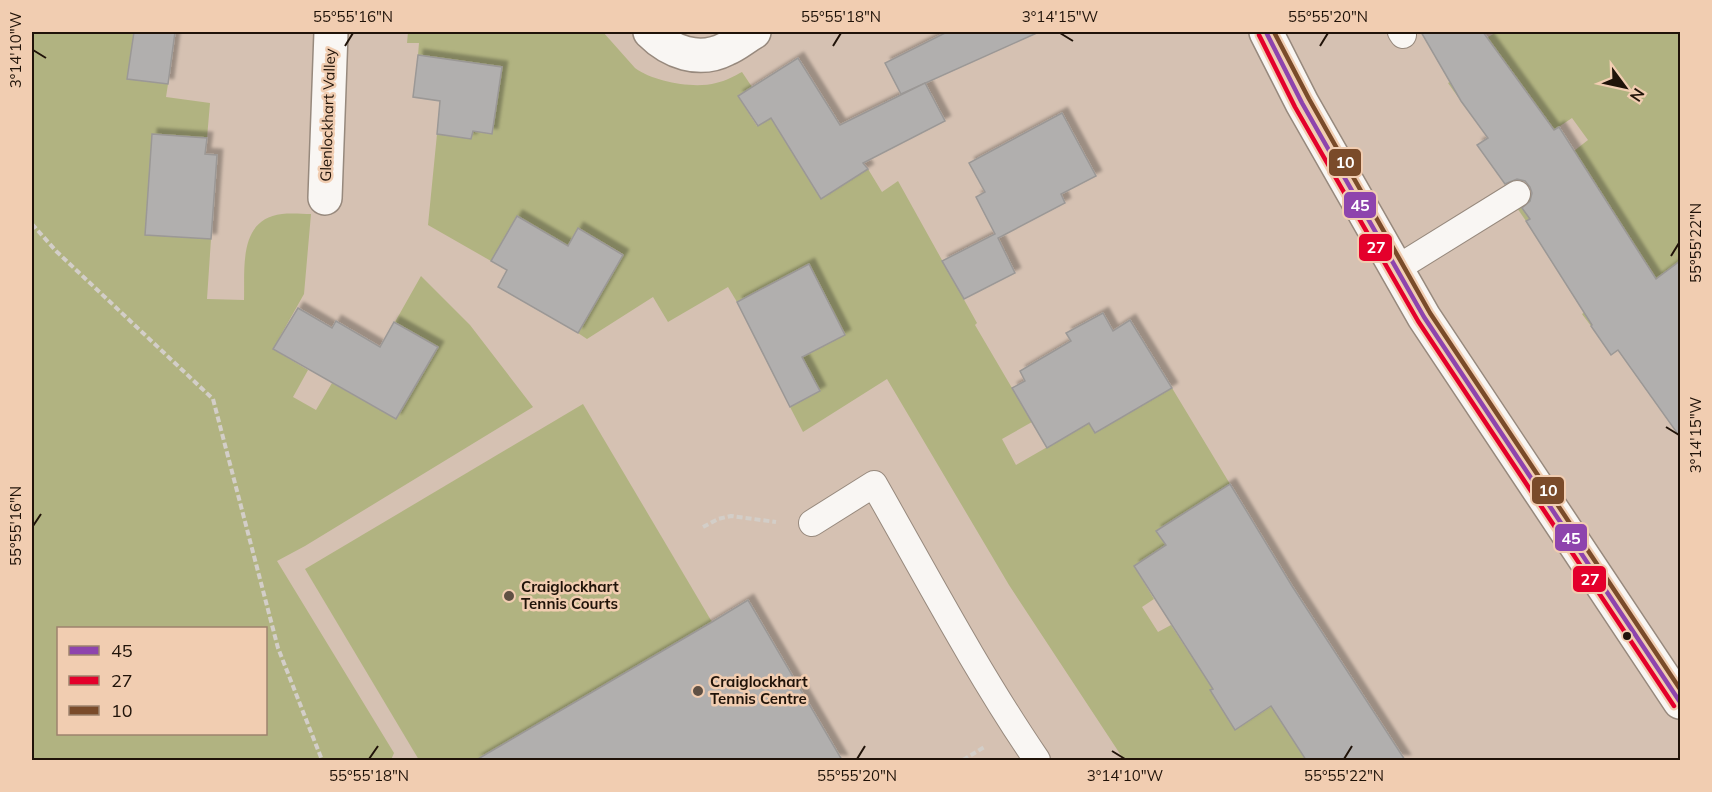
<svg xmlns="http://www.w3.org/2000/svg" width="1712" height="792" font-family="Mulish,sans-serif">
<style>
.green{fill:#b1b381;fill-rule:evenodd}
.building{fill:#b1afae;stroke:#9b9896;stroke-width:1.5;filter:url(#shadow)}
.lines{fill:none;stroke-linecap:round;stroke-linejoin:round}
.lane-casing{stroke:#97897d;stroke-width:28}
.street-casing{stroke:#97897d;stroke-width:36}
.secondary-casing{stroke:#97897d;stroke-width:36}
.path{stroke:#d3cec8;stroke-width:4;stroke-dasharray:6 3;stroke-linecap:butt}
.lane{stroke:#f9f6f3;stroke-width:26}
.street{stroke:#f9f6f3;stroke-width:33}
.secondary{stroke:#f9f6f3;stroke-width:33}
.bus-1-casing{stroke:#f1cdb1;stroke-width:9}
.bus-2-casing{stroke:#f1cdb1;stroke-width:9}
.bus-3-casing{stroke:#f1cdb1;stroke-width:9}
.bus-1{stroke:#8e44ad;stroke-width:4.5}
.bus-2{stroke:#e4002b;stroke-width:4.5}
.bus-3{stroke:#7a4b2a;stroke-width:4.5}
.ticks{fill:none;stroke:#201309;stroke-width:2}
.poi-dot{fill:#5f5044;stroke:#f1cdb1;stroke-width:2}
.bus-dot{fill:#201309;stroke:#f1cdb1;stroke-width:2}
.labels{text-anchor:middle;stroke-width:5;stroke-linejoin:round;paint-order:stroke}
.street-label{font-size:15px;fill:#201309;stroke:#f1cdb1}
.poi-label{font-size:15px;font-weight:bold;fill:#201309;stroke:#f1cdb1;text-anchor:start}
.line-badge{stroke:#f1cdb1;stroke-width:2}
.badge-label{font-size:16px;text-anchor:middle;font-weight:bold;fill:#fff}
.neatline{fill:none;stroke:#201309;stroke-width:2}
.ticks-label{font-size:15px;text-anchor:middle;fill:#201309}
</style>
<defs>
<filter id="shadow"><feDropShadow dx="5.5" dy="-5.5" stdDeviation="1.5" flood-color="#0004"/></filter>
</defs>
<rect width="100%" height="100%" fill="#d5c1b2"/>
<g class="green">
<path d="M32,32H134L127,79L168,84L166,97L210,103L207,138L153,134L211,239L207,299L244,300C245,268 238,219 282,214C292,213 302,214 311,214L304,294L273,349L308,370L293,397L316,410L332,383L396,419L438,347L395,322L421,276L470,325L533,407L305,546L277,561L394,753L391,760H32ZM58,628H266V734H58Z"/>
<path d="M408,32H603L635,68C654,82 694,89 716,83C726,81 734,76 742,72L752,87L738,96L757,126L771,118L821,199L868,169L882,192L898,181L977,323L975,325L1032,422L1002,439L1016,465L1089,423L1095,432L1172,388L1230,484L1157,531L1166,545L1134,566L1154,599L1142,607L1158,632L1171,625L1188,651L1291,584L1309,613L1246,667L1210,690L1235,730L1272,706L1306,760H1124L1009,585L887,379L803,432L790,407L820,391L802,357L845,334L809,265L737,302L728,287L668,322L653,297L587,339L578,333L623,254L578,228L568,246L491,261L428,225L437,134L471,139L473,131L492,134L502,67L418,55L419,43H407Z"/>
<path d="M1497,32H1680V261L1591,326L1582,314L1617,289L1592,179L1526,221L1515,205L1572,168L1565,158L1588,140L1572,118L1554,130L1516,77L1490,94L1481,81L1458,97L1448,83L1450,82L1440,64Z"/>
<path d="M583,404L712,622L476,760H419L305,569Z"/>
</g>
<g class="building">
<path d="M134,32H175L168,84L127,79Z"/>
<path d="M947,32H1039L901,94L885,63Z"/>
<path d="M1421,32H1483L1554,130L1559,127L1656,279L1680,261V437L1618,350L1611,355L1591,326L1592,325L1526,221L1530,219L1522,208L1530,201L1532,193L1530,187L1525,181L1517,179L1505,184L1477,145L1488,138L1461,101Z"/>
<path d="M418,55L502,67L492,134L473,131L471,139L437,134L440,101L413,97Z"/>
<path d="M798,58L840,125L925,83L945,121L863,163L868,169L821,199L771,118L758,126L738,96Z"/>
<path d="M1062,113L1096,176L1061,194L1065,203L998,238L1015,273L964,299L942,261L995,234L976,197L985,192L969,163Z"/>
<path d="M152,134L207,138L205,154L217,155L211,239L145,235Z"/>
<path d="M517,216L568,246L578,228L623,255L578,333L498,287L507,270L491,261Z"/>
<path d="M809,264L845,335L802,357L820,391L790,407L737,302Z"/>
<path d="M298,308L332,328L336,321L380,347L394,322L438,347L396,419L273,349Z"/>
<path d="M1103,313L1113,331L1130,320L1172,388L1095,433L1089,423L1047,448L1012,388L1025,381L1020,371L1071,341L1066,333Z"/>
<path d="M1230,484L1292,586L1405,760H1306L1271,706L1235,730L1210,690L1213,689L1134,566L1166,545L1156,531Z"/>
<path d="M748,600L842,760H476L712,622Z"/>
</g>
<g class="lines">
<g class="lane-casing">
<g id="lane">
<path d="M1401,32L1403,35"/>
<path d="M1396,269L1517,194"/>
<path d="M812,523L874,484C927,577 977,672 1037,760"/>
</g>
</g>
<g class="street-casing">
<g id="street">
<path d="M650,32C670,52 699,63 726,49C736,45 745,37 754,32"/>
<path d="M325,198L331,32"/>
</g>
</g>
<g class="secondary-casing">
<path id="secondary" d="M1266,32L1302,103L1424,317L1680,702"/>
</g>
<g class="path">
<path d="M32,224L56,251L213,399L278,648L322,760"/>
<path d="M703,527L718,519L731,516L776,522"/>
<path d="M963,760L986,746"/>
</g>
<use href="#lane" class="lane"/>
<use href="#street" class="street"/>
<use href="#secondary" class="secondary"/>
<g class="bus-1-casing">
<path id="bus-1" d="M1266,32L1302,103L1424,317L1680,702"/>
</g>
<g class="bus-2-casing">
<path id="bus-2" d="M1259,35L1295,107L1418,321L1674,706"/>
</g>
<g class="bus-3-casing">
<path id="bus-3" d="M1274,32L1309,99L1430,313L1680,689"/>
</g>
<use href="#bus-1" class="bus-1"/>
<use href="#bus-2" class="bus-2"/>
<use href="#bus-3" class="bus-3"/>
</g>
<path class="ticks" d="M1060,33L1073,41M345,46L353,33M833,46L841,33M1320,46L1328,33M33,50L46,58M1671,256L1679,243M1666,427L1679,435M33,526L41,514M1112,751L1125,759M369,759L378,746M857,759L865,746M1344,759L1352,746"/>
<g class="poi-dot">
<circle cx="509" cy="596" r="6"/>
<circle cx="698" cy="691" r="6"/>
</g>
<circle class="bus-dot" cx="1627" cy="636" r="5"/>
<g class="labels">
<g class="street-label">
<text transform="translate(328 115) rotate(-88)" y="5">Glenlockhart Valley</text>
</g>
<g class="poi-label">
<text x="521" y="592">Craiglockhart<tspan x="521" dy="17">Tennis Courts</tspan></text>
<text x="710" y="687">Craiglockhart<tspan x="710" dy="17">Tennis Centre</tspan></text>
</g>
</g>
<g class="line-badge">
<rect x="1328" y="148" width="34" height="29" rx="6" fill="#7a4b2a"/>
<rect x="1343" y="191" width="34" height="28" rx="6" fill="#8e44ad"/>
<rect x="1358" y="233" width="35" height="29" rx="6" fill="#e4002b"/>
<rect x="1531" y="476" width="34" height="29" rx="6" fill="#7a4b2a"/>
<rect x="1554" y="523" width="34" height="29" rx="6" fill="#8e44ad"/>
<rect x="1572" y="565" width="35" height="28" rx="6" fill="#e4002b"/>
</g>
<g class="badge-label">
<text x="1345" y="168">10</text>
<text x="1360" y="211">45</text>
<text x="1376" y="253">27</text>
<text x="1548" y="496">10</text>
<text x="1571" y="544">45</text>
<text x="1590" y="585">27</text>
</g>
<rect width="1712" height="792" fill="none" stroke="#f1cdb1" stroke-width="66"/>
<rect x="57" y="627" width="210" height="108" fill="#f1cdb1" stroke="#9d836e" stroke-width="1.5"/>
<rect x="69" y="646" width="30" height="9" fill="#8e44ad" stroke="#9d836e" stroke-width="1.5"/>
<text x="111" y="657" font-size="18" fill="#201309">45</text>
<rect x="69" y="676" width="30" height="9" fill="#e4002b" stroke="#9d836e" stroke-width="1.5"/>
<text x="111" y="687" font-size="18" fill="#201309">27</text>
<rect x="69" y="706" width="30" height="9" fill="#7a4b2a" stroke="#9d836e" stroke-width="1.5"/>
<text x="111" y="717" font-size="18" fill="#201309">10</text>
<g transform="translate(1625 87) rotate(123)" stroke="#f1cdb1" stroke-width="4.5" paint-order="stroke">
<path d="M0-4.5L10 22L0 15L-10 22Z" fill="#201309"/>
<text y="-9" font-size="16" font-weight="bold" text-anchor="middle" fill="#201309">N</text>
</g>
<rect x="33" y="33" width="1646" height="726" class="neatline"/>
<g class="ticks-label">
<text x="353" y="22">55°55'16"N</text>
<text x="841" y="22">55°55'18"N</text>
<text x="1060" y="22">3°14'15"W</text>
<text x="1328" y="22">55°55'20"N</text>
<text transform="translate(16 50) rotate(-90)" y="5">3°14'10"W</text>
<text transform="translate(1696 243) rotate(-90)" y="5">55°55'22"N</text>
<text transform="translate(1696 435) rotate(-90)" y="5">3°14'15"W</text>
<text transform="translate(16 526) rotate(-90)" y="5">55°55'16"N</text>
<text x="369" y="781">55°55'18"N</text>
<text x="857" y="781">55°55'20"N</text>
<text x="1125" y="781">3°14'10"W</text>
<text x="1344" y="781">55°55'22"N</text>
</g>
</svg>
